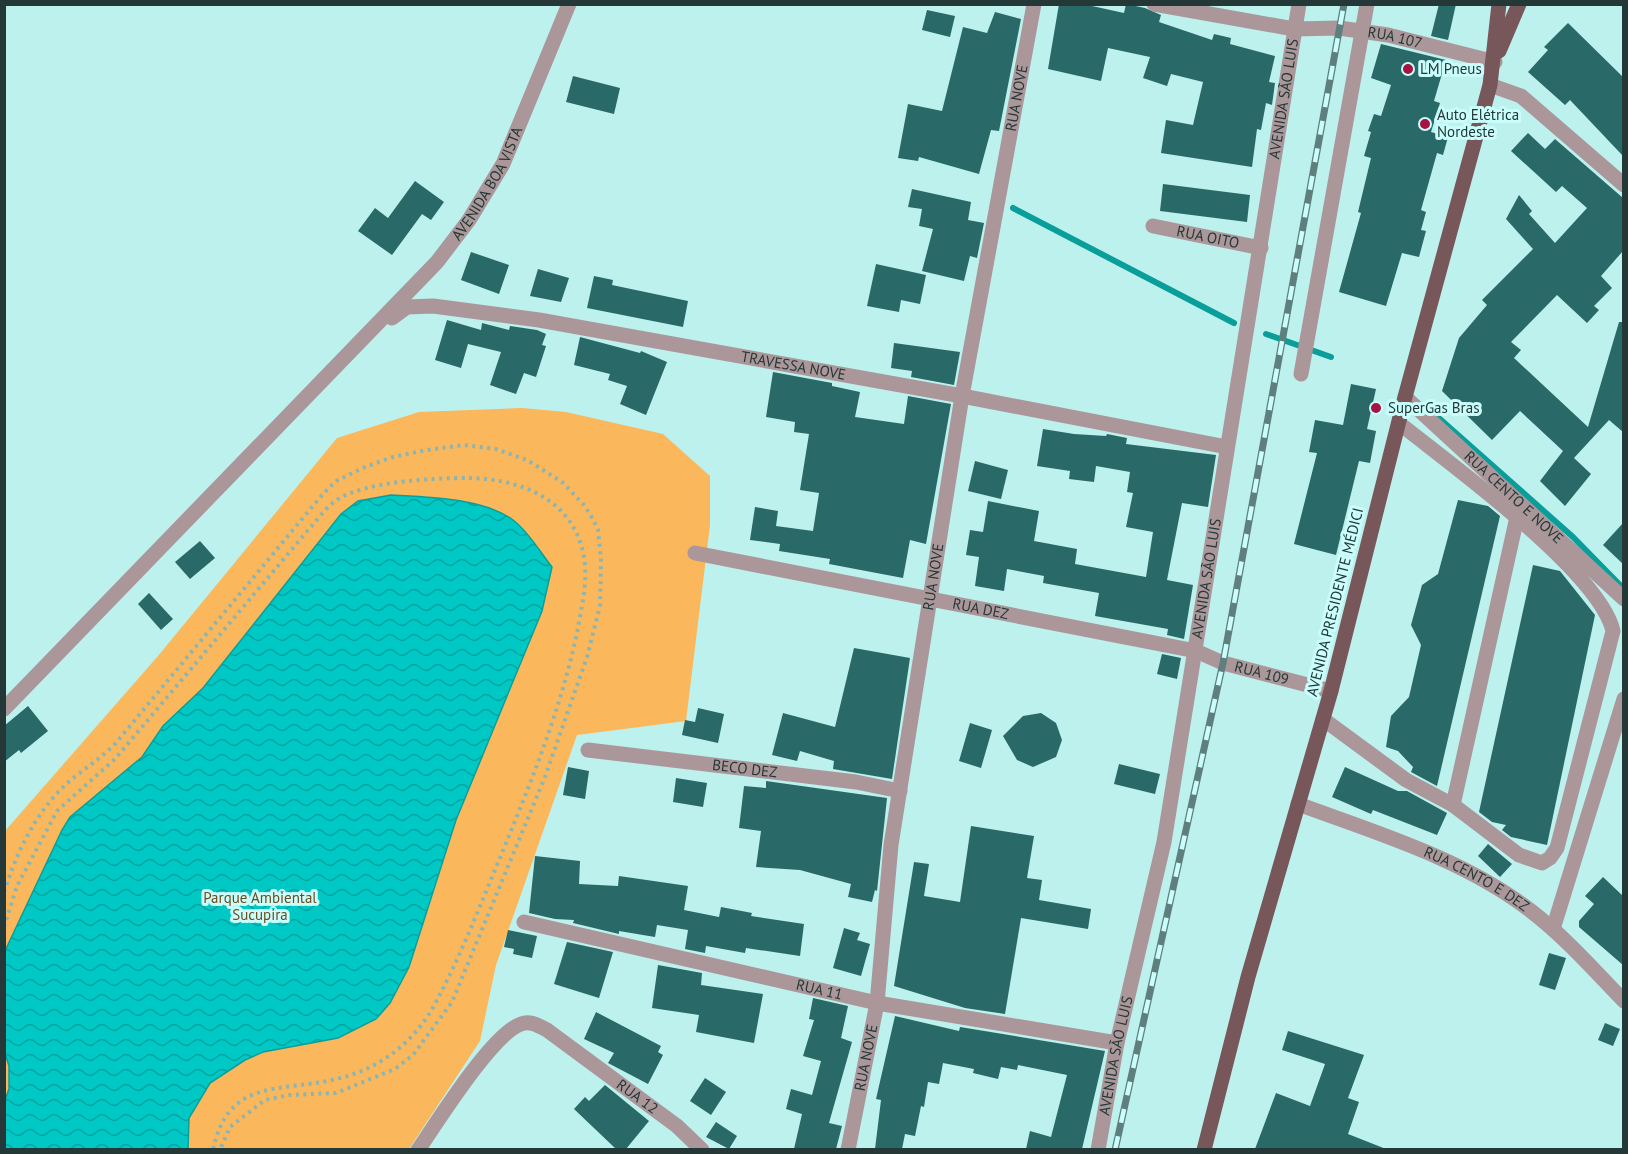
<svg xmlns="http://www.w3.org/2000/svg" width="1628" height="1154" font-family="'PT Sans',sans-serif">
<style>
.green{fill:#fbb75b}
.water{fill:url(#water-waves);stroke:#0a9e9a;stroke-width:1.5}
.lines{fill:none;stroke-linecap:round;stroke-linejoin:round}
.stream{stroke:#0a9e9a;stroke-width:6}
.building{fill:#296967}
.path{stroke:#8bb5b3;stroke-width:4;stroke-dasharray:3 4.5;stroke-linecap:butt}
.minor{stroke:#ab9799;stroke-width:15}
.major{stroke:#78575a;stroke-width:15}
.rail-casing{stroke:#5e7f7d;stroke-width:7}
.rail{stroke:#cafefc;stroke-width:4.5;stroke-dasharray:14;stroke-linecap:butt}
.poi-dot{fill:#a81240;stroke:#cafefc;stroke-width:2}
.labels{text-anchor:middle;stroke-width:6;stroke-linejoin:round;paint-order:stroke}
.street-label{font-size:15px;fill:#233837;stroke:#cafefc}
.poi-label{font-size:15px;fill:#233837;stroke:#cafefc;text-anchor:start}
.park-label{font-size:15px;fill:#6c4b1c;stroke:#cafefc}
</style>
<defs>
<pattern id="water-waves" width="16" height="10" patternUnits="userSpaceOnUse" patternTransform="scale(1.5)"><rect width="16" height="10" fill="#00c9c5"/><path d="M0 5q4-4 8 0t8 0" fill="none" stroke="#02a4a1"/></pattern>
</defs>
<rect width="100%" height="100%" fill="#bdf1ee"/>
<path class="green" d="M522,408L566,412L663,434L710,476V525L686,721L577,735L496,965L480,1041L409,1149L5,1150V831L158,656L337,438L419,412Z"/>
<path class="water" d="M391,495C427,497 483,498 513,520C528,531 540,552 552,567L542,611L456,820L409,967L390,1003L376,1019L338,1038L263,1052L245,1060L210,1083L189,1118L188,1149H5V1100L9,1089V1066L4,1051L5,951L62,830L70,817L142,757L163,726L203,688L341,514L358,501Z"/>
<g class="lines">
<g class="stream">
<path d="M1013,208L1234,323"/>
<path d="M1266,334L1331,357"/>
<path d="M1432,412L1573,537L1621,586"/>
</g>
</g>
<g class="building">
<path d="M1059,4H1083L1124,13L1126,4L1145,8L1161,15L1159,22L1212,40L1214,34L1231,38L1230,44L1275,56L1269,82L1275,83L1272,105L1266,103L1261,130L1257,129L1252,167L1161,153L1166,120L1193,125L1203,82L1171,74L1167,86L1143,78L1150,57L1108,48L1101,81L1048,69Z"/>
<path d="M1439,4H1456L1448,40L1431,36Z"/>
<path d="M927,10L955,16L950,37L922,30Z"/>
<path d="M995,12L1021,19L999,131L991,130L979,174L919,157L918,161L898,158L908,104L942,111L963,27L987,33Z"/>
<path d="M1568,23L1623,77V156L1570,100L1565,105L1528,72L1548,50L1544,47Z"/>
<path d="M1381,44L1446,60L1434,101L1440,103L1431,132L1448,137L1443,155L1437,153L1421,210L1426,212L1421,230L1426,231L1419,257L1402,253L1386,306L1339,292L1361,213L1358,212L1371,158L1364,156L1371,132L1368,131L1374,114L1381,116L1391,85L1371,78Z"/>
<path d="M573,76L620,88L614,114L566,102Z"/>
<path d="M1528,133L1545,149L1555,139L1623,198V251L1601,276L1612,288L1594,306L1599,310L1587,323L1557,295L1511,342L1521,350L1514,358L1588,427L1619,322H1623V432L1609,420L1574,458L1591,474L1565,506L1540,481L1563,451L1520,411L1492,440L1442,391L1459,338L1487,305L1482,300L1533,249L1506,219L1519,195L1532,211L1529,214L1555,243L1587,208L1562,186L1556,192L1511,151Z"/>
<path d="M415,181L444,202L431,220L422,214L392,255L358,231L375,208L388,218Z"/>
<path d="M1163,184L1250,195L1247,222L1160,211Z"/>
<path d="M912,189L971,202L968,220L984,223L977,258L970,256L964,281L922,271L933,229L919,226L922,209L908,207Z"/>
<path d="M471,252L509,265L499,294L461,280Z"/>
<path d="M876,264L926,275L920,304L901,300L899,312L867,306Z"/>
<path d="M538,269L569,278L561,302L530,296Z"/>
<path d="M594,276L613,280L612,285L688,301L683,327L587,308Z"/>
<path d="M447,320L481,330L482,323L509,330L510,326L537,330L546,334L542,345L546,346L536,377L524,373L516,394L490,385L501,352L468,344L461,368L435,360Z"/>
<path d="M580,337L640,353L641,351L667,362L646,415L620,404L627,386L608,380L610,374L574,365Z"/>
<path d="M894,343L960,352L954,385L911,377L912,371L891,368Z"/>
<path d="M773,372L832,383V386L860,392L855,417L904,424L908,396L951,404L926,544L910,540L903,578L829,564L830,559L779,551L780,544L750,540L755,507L778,511L776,526L813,531L819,493L800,490L809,434L794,432L795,422L766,417Z"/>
<path d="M1351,384L1376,389L1367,429L1376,431L1370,463L1359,461L1336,555L1294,544L1317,453L1309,452L1315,420L1343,425Z"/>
<path d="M1043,429L1074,434L1106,436L1107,434L1127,438L1126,444L1216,455L1208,507L1182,503L1167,580L1193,585L1184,639L1167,635L1168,629L1095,616L1099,593L1043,583L1044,576L1007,569L1004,591L975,586L979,557L966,555L970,530L983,532L988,501L1039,511L1034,541L1077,549L1075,564L1146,577L1153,532L1126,527L1133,493L1127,492L1130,472L1096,466L1094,482L1069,479L1070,471L1037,466Z"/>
<path d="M975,461L1008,470L1001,499L968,491Z"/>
<path d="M1458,500L1488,506L1500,516L1437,786L1411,772L1413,767L1398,751L1386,747L1391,716L1409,697L1421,645L1411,625L1422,585L1438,574Z"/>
<path d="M1623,523V564L1603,545Z"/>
<path d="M200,541L215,558L190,579L175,562Z"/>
<path d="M1533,565L1560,571L1595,615L1547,845L1511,837L1502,830L1506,825L1492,822L1479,812Z"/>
<path d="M149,593L173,619L161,630L138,604Z"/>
<path d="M854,648L910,658L892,779L833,769L834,761L800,751L797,761L772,755L783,713L835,727Z"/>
<path d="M1162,654L1181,658L1177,679L1157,674Z"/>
<path d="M28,706L48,731L21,753L19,750L4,762V726Z"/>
<path d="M698,708L724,714L718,743L682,735L685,720L695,722Z"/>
<path d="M1041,713L1056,723L1062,740L1056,757L1033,767L1017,760L1003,736L1023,716Z"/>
<path d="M970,723L992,730L981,768L959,761Z"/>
<path d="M1119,764L1160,774L1155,794L1114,784Z"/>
<path d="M568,767L589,771L585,799L563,795Z"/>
<path d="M1345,767L1398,791H1407L1447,813L1437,835L1373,810L1371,814L1332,797Z"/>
<path d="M676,778L707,783L703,807L673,802Z"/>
<path d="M766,781L887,798L877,891L875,890L872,902L848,897L851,884L800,870L756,867L761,831L739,828L744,786L766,788Z"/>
<path d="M971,826L1034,836L1027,878L1042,880L1039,900L1091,909L1088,929L1021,918L1005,1014L965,1008L894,986L914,862L929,864L924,896L960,902Z"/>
<path d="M1488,844L1512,864L1500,877L1478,856Z"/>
<path d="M535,856L580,861L579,884L618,886L619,876L688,886L684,910L719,917L721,907L752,913L751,916L804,924L800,956L746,948L745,953L706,946L705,953L685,949L688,930L657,925L655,937L619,931V934L573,923L574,920L555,919L529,913Z"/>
<path d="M1603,877L1623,896V965L1579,927V921L1594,904L1585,896Z"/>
<path d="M844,928L860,933L857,940L870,944L861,976L833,968Z"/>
<path d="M508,930L537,936L532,958L513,954L514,949L504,947Z"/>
<path d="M567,942L613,952L599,998L554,984Z"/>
<path d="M1549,953L1566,958L1555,990L1539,985Z"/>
<path d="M658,965L702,973L701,985L763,994L754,1043L696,1032L699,1015L652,1008Z"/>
<path d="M813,998L848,1006L841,1038L852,1042L829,1123L842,1126L836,1149H794L802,1114L786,1109L791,1089L812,1095L821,1061L803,1056L814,1020L809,1019Z"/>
<path d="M596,1012L661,1046L658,1052L663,1055L648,1084L608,1063L614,1053L584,1039Z"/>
<path d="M895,1016L959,1031L960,1027L1105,1051L1082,1149H1026L1030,1131L1051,1137L1067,1075L1018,1065L1017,1070L1001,1067L998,1079L973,1073L974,1069L943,1063L939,1084L928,1082L924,1107L921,1106L915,1136L905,1134L902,1149H875L881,1100L876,1099Z"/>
<path d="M1605,1023L1620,1029L1613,1046L1598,1040Z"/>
<path d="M1288,1031L1364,1055L1348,1098L1359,1102L1348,1134L1386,1149H1255L1276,1093L1310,1106L1325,1064L1282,1050Z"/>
<path d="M705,1078L726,1092L711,1115L690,1101Z"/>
<path d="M605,1085L649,1121L626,1149H616L574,1109L585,1097L589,1101Z"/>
<path d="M716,1122L737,1136L729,1149L706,1137Z"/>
</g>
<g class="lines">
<g class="path">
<path d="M4,892C18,849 37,809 72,779C87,767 102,757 115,744L322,495L336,481L365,467L393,457L427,450L464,445L496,449L527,460L562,482L584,505L593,519L598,530L601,560L600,606L587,657L545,777L452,1002L413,1055L395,1069L336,1093L289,1095L265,1100L230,1127L220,1150"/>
<path d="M4,927L17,886L57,811L115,759L309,529C317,520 326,508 335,501C364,481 434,478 469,478C522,479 574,500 584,557C588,581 582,604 578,628C561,711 529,787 497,865C478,911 460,957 437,1000C416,1042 378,1071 332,1080C277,1092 228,1079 213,1150"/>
</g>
<g class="minor">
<path id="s1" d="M1154,4L1294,29L1339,28L1388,35L1495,62"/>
<path d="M1490,85L1521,96L1624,185"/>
<path id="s2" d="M1153,226L1261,248"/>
<path id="s3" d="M392,318L407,307L433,306L539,320L962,396L1227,447"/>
<path d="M1301,374L1367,4"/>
<path id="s4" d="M1405,397L1624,599"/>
<path id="s5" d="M695,553L1196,651L1223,663L1331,691"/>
<path id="s6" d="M4,709L437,262L469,220L503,164L569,4"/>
<path d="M1323,719L1406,780L1453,805L1519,855L1542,863L1550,858L1557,848L1613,631C1599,571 1450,464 1399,423"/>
<path id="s7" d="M588,750L856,782L900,791"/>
<path id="s8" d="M1298,804C1377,833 1464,859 1531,911C1565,937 1594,970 1624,1001"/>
<path d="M1453,805L1517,517"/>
<path id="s9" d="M524,922L877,1003L1117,1043"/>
<path d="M1553,929L1624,699"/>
<path id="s10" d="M418,1150C438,1121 492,1034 521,1024C530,1020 539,1026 547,1030L677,1126L702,1150"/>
<path id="s11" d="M848,1150L877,1003L891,845L962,396L1034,4"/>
<path id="s12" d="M1098,1150L1117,1043L1164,842L1299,4"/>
</g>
<g class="major">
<path d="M1499,51L1519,4"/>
<path d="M1204,1150L1248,977L1331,691L1405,397L1490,85L1499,4"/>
</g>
<g class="rail-casing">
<path id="rail" d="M1115,1150L1223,663L1344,4"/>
</g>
<use href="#rail" class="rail"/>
</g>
<g class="poi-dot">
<circle cx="1408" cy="69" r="6"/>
<circle cx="1425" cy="124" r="6"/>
<circle cx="1376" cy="408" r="6"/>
</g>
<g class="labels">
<g class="street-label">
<text dy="5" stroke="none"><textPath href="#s1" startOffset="244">RUA 107</textPath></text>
<text dy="5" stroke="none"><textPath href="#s11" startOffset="1066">RUA NOVE</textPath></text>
<text dy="5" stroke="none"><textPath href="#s12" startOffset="1068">AVENIDA SÃO LUIS</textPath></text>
<text dy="5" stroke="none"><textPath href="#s6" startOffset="716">AVENIDA BOA VISTA</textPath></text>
<text dy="5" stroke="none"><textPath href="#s2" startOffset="56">RUA OITO</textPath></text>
<text dy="5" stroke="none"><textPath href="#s3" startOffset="410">TRAVESSA NOVE</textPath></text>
<text dy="5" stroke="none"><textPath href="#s4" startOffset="148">RUA CENTO E NOVE</textPath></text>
<text dy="5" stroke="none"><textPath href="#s11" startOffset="580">RUA NOVE</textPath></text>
<text dy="5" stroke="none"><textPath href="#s12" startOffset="582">AVENIDA SÃO LUIS</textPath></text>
<text transform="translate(1335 602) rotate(-76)" y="5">AVENIDA PRESIDENTE MÉDICI</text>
<text dy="5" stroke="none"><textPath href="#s5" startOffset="291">RUA DEZ</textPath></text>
<text dy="5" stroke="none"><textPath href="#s5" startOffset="580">RUA 109</textPath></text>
<text dy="5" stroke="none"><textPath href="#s7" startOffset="158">BECO DEZ</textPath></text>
<text dy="5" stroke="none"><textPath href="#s8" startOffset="194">RUA CENTO E DEZ</textPath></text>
<text dy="5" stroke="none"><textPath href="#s9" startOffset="303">RUA 11</textPath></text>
<text dy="5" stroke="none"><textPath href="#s12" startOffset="96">AVENIDA SÃO LUIS</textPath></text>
<text dy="5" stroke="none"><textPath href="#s11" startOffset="94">RUA NOVE</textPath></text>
<text dy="5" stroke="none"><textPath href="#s10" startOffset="304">RUA 12</textPath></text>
</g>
<g class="poi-label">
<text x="1420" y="74">LM Pneus</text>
<text x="1437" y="120">Auto Elétrica<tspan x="1437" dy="17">Nordeste</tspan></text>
<text x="1388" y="413">SuperGas Bras</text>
</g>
<g class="park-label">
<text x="260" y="903">Parque Ambiental<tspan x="260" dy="17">Sucupira</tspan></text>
</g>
</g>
<rect width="1628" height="1154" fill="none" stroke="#233837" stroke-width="12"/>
</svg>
